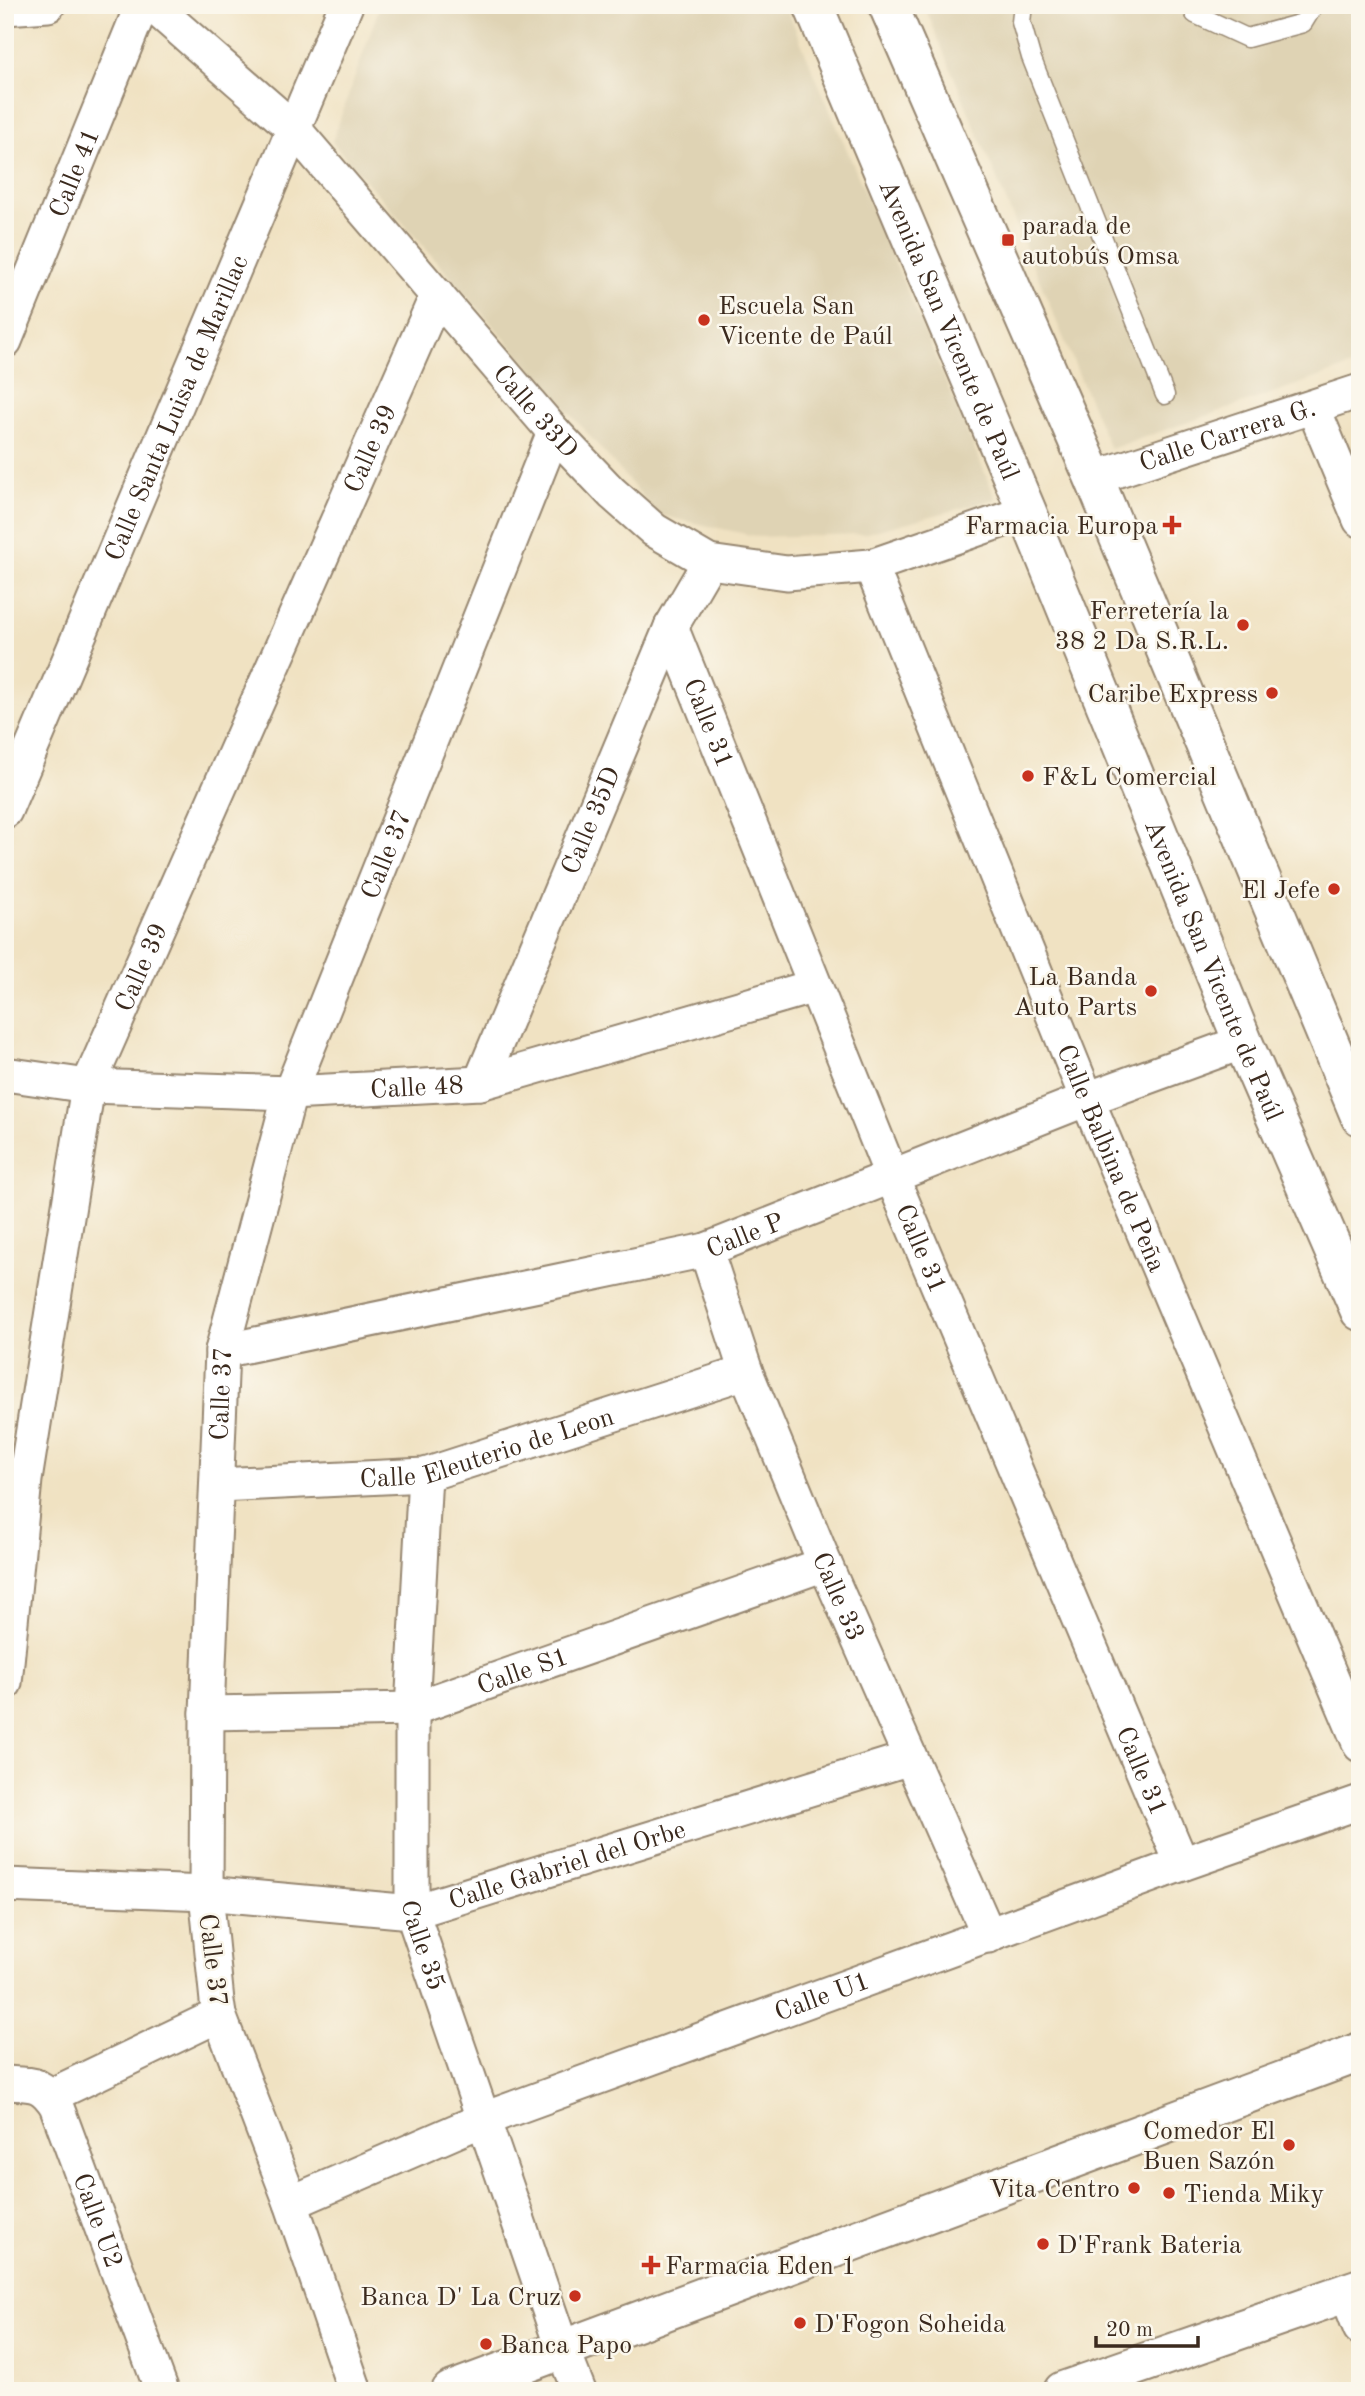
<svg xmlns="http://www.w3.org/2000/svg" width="1365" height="2396" font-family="'Old Standard TT',serif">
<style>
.built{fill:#dfd3b4}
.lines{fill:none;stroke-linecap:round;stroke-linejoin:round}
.service-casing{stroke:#968670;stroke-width:21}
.minor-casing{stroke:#968670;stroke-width:37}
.tertiary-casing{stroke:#968670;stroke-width:42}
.primary-casing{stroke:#968670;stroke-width:42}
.service{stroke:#fff;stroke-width:18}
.minor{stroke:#fff;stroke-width:33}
.tertiary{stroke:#fff;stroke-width:38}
.primary{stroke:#fff;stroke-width:38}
.poi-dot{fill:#c8321e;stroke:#fbf7ec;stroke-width:2.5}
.labels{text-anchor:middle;stroke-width:5;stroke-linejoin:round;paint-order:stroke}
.street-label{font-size:26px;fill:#3b2a1e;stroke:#fbf7ec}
.poi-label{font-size:26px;fill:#3b2a1e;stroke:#fbf7ec;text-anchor:start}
</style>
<rect width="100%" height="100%" fill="#fbf7ec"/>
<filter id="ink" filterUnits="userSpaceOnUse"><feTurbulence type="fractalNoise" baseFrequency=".0143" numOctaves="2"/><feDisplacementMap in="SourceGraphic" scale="14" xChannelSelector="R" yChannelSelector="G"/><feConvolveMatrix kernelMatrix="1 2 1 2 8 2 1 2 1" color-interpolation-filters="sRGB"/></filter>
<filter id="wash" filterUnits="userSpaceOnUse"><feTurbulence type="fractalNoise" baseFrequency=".00686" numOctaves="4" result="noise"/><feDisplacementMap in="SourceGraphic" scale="28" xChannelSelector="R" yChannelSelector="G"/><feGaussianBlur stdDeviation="1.57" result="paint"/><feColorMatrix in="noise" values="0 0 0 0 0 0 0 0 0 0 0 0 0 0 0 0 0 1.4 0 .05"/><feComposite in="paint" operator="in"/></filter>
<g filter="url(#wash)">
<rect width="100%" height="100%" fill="#f0e2c2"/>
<g class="built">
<path d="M380,5H785L996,499L863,534L759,537L659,515L332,142Z"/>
<path d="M924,5H1360V363L1110,449Z"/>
</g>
</g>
<g filter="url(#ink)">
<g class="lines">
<g class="service-casing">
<g id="service">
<path d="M1023,5L1021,22L1031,57L1165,395"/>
<path d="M1191,5L1195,14L1247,38L1303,23L1314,5"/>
</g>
</g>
<g class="minor-casing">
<g id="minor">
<path id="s1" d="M152,5L294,129L554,432L612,493L654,530L709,562L787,573L871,566L1027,512"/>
<path d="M5,8L48,5"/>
<path id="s2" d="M5,341L142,5"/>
<path d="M1313,407L1360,520"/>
<path id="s3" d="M1094,478L1360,391"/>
<path id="s4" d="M871,566L1087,1099L1360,1745"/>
<path id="s5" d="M671,627L892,1177L1182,1864"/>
<path id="s6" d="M5,811L346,5"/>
<path id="s7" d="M5,1074L88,1086L290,1093L480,1083L815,986"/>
<path id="s8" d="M480,1083L671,627L709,562"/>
<path id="s9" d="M706,1250L746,1372L825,1564L989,1936"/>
<path id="s10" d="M222,1351L706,1250L1087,1099L1243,1042"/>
<path id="s11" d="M425,1475L412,1709V1912L562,2348L579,2391"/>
<path id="s12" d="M218,1485L425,1475L746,1372"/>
<path id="s13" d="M5,1683L25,1480L88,1086L437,295"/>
<path id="s14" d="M207,1713L412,1709L825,1564"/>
<path id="s15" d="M5,1885L206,1893L412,1912L910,1758"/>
<path id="s16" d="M5,2083C32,2085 40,2081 56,2105L162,2391"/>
<path d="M50,2096L219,2015"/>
<path id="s17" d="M291,2203L484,2119L1182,1864L1360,1802"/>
<path d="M1346,2292L1360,2328"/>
<path id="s18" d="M355,2391L291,2203L219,2015L217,2001L206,1893L207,1713L222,1351L290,1093L554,432"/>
</g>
</g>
<g class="tertiary-casing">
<g id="tertiary">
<path d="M451,2391L1360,2052"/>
<path d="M1063,2391L1360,2288"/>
</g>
</g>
<g class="primary-casing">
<g id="primary">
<path id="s19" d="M813,5L1027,512L1243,1042L1360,1311"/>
<path d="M888,5L1094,478L1360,1116"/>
</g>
</g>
<use href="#service" class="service"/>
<use href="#minor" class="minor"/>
<use href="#tertiary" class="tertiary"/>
<use href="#primary" class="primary"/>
</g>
</g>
<g class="poi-dot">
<rect x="1001" y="233" width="14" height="14" rx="3.5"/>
<circle cx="704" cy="320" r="7"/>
<path d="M1168.5 514.5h7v7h7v7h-7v7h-7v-7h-7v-7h7z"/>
<circle cx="1243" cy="625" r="7"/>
<circle cx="1272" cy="693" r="7"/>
<circle cx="1028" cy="776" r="7"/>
<circle cx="1334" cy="889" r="7"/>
<circle cx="1151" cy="991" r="7"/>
<circle cx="1289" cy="2145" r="7"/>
<circle cx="1134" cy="2188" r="7"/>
<circle cx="1169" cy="2193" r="7"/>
<circle cx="1043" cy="2244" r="7"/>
<path d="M647.5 2254.5h7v7h7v7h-7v7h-7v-7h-7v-7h7z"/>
<circle cx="575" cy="2296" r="7"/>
<circle cx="800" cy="2323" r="7"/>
<circle cx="486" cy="2344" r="7"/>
</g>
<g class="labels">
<g class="street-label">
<text dy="9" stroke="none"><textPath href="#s2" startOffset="182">Calle 41</textPath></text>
<text dy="9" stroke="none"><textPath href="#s19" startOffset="352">Avenida San Vicente de Paúl</textPath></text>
<text dy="9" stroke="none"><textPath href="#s6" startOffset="438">Calle Santa Luisa de Marillac</textPath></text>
<text dy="9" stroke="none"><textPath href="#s1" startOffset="560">Calle 33D</textPath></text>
<text dy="9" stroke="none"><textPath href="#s3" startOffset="140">Calle Carrera G.</textPath></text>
<text dy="9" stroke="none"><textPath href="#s13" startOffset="1300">Calle 39</textPath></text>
<text dy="9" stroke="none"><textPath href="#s5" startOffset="103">Calle 31</textPath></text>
<text dy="9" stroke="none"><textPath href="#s8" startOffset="285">Calle 35D</textPath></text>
<text dy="9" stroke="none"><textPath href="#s18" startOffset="1589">Calle 37</textPath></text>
<text dy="9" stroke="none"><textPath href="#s13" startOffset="733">Calle 39</textPath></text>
<text dy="9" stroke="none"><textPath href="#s19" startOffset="1045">Avenida San Vicente de Paúl</textPath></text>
<text dy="9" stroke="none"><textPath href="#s7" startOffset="413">Calle 48</textPath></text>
<text dy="9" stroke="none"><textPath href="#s4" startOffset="639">Calle Balbina de Peña</textPath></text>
<text dy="9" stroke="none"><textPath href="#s10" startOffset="536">Calle P</textPath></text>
<text dy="9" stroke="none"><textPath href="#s5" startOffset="670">Calle 31</textPath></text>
<text dy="9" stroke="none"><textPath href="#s18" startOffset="1022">Calle 37</textPath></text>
<text dy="9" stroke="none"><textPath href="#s12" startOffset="273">Calle Eleuterio de Leon</textPath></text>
<text dy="9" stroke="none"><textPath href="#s9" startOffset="371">Calle 33</textPath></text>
<text dy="9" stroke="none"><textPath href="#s14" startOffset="322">Calle S1</textPath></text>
<text dy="9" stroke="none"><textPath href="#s5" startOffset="1237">Calle 31</textPath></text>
<text dy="9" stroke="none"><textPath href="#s15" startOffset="570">Calle Gabriel del Orbe</textPath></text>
<text dy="9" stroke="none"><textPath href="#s11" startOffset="472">Calle 35</textPath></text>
<text transform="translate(214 1960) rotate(83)" y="9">Calle 37</text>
<text dy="9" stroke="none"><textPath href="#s17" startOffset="570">Calle U1</textPath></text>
<text dy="9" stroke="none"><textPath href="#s16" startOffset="182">Calle U2</textPath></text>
</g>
<g class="poi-label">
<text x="1022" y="234">parada de<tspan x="1022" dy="30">autobús Omsa</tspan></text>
<text x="718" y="314">Escuela San<tspan x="718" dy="30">Vicente de Paúl</tspan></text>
<text x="1158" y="534" text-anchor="end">Farmacia Europa</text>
<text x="1229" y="619" text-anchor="end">Ferretería la<tspan x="1229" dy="30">38 2 Da S.R.L.</tspan></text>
<text x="1258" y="702" text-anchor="end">Caribe Express</text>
<text x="1042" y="785">F&amp;L Comercial</text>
<text x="1320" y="898" text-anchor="end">El Jefe</text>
<text x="1137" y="985" text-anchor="end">La Banda<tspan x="1137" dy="30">Auto Parts</tspan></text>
<text x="1275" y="2139" text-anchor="end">Comedor El<tspan x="1275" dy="30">Buen Sazón</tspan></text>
<text x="1120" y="2197" text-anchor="end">Vita Centro</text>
<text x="1183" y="2202">Tienda Miky</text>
<text x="1057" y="2253">D'Frank Bateria</text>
<text x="665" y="2274">Farmacia Eden 1</text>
<text x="561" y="2305" text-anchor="end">Banca D' La Cruz</text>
<text x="814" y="2332">D'Fogon Soheida</text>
<text x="500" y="2353">Banca Papo</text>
</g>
</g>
<rect width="1365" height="2396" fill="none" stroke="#fbf7ec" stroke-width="28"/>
<path d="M1096 2336v10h102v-10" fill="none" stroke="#3b2a1e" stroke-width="3.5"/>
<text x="1106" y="2336" font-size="21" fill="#3b2a1e" stroke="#fbf7ec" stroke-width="5" paint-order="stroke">20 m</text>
</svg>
